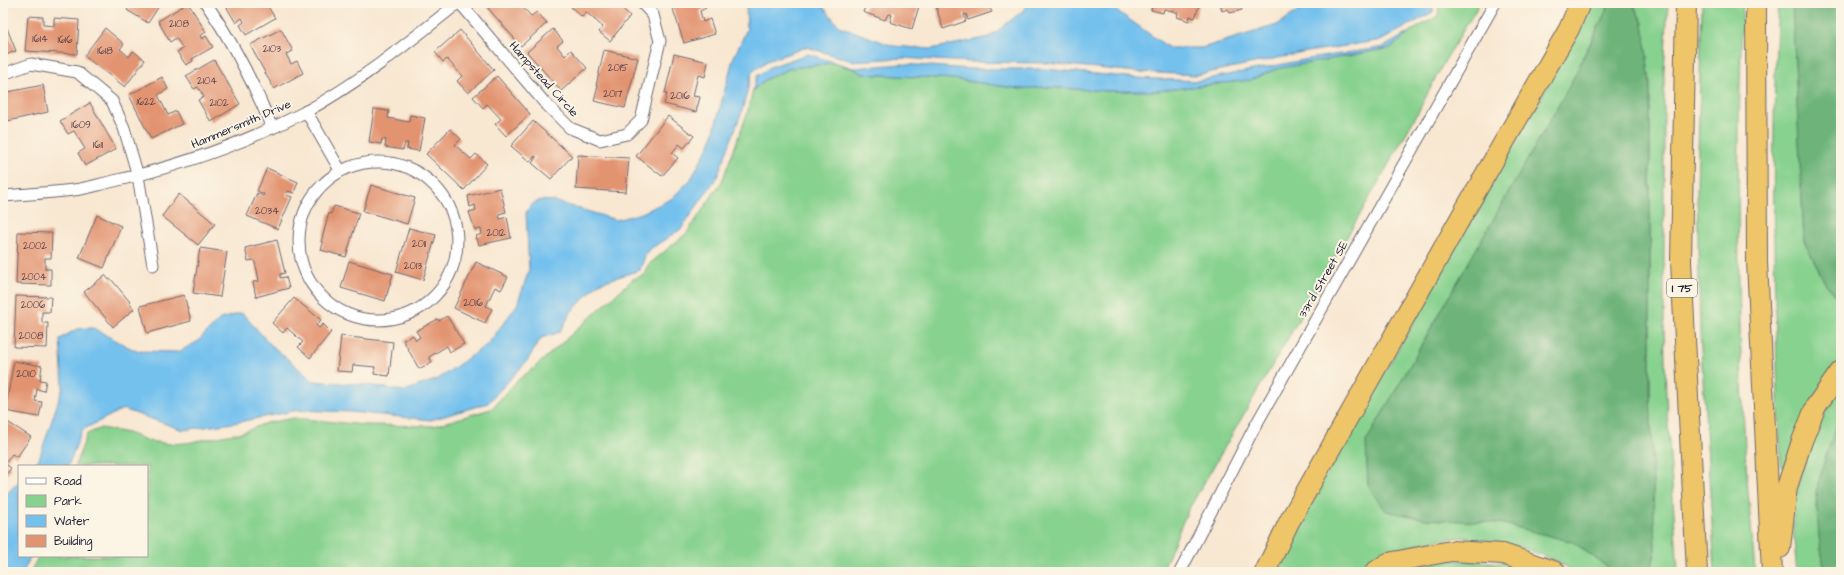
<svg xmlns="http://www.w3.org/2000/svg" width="1844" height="575" font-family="'Architects Daughter',sans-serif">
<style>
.green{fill:#88d28f;stroke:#557a65}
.forest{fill:#6eb47a;stroke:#486b5a}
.water{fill:#74c1ee;stroke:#4b7294}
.building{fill:#e2936f}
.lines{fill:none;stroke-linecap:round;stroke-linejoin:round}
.street-casing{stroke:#6d6770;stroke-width:13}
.highway-casing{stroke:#6d6770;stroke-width:22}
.street{stroke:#fff;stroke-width:11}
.highway{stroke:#eec569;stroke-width:20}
.labels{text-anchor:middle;stroke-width:4;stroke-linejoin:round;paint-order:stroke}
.number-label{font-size:10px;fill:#523e48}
.shield{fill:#fcf5e5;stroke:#63616e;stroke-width:1}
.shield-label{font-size:11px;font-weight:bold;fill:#22223b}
.street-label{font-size:12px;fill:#22223b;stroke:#fcf5e5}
</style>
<rect width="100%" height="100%" fill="#fcf5e5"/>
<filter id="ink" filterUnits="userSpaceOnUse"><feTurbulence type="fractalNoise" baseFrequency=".025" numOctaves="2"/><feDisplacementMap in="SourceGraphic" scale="8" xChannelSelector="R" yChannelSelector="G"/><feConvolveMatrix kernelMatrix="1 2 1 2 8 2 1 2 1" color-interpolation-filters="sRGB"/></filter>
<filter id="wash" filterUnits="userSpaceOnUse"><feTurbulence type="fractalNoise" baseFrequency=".012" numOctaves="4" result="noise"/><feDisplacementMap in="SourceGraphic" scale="16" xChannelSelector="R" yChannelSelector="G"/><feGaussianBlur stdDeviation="0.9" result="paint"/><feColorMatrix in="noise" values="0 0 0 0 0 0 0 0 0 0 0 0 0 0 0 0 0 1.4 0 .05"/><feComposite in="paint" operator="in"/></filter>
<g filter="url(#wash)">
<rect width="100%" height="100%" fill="#f8e7d1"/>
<g class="green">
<path d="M1439,3H1480L1444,62L1416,116L1358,218L1187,512L1162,572H30L39,556H147V466H75L87,434L101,428L128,433L149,441L170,444L186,443L244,432L266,423L294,418L364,425L433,426L491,409L519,379L534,368L633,279L644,275L648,265L687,233L722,181L747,114L753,90L766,79L791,68L833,63L852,68L863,74L954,79L1019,89L1043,87L1109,91H1157L1250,80L1276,69L1391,48L1411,31L1438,16Z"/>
<path d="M1593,3H1610L1569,87L1366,442L1368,486L1425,519L1500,523L1573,542L1610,569L1617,572H1576L1554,560L1526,549L1498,542L1464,537L1432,541L1401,549L1356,572H1271L1536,107Z"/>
<path d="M1633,3H1668L1664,72V324L1666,396L1678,572H1647L1651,570L1655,552L1650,391V85L1643,23Z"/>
<path d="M1702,3H1743C1736,151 1737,300 1745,448C1747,489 1752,531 1755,572H1715L1700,332L1697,191Z"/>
<path d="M1778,3H1792L1804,241L1825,283L1841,301V361L1786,467L1781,466C1774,312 1770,157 1778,3Z"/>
<path d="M1841,387V416L1826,455L1816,492L1819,537L1825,572H1797C1795,551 1792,528 1794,507C1798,472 1819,415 1841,387Z"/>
<path d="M1434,559L1506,563L1532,572H1395Z"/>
</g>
<g class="forest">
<path d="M1610,3H1632L1643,23L1650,85V391L1655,552L1651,570L1647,572H1617L1610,569L1573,542L1500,523L1425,519L1386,511L1368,486L1366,442L1569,87Z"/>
<path d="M1792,3H1841V301L1825,283L1804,241Z"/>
<path d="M1841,416V572H1825L1819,537L1816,492L1826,455Z"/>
</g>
<g class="water">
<path d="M746,3H820L839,26L893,46L931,49L990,37L1025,9L1029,3H1106L1169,48H1202L1277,25L1310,3H1433V12L1382,40L1307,52L1196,75L1137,72L1046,63L970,62L901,58L852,61L807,47L767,61L752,72L742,111L717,177L681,229L647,251L640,270L599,283L571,312L560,332L541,338L527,361L488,403L431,420L351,412L298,410L234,423L183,430L123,409L82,430L68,466H33L39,459L63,387L60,339L77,329L93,328L136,351L178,352L197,342L220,319L242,313L269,343L313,381L368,385L404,391L438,379L488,344L517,305L529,270L526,212L532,204L541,200L554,201L616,220L642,213L671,199L691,179L711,142L733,59L747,29Z"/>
<path d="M1411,31L1391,48L1276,69L1250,80L1157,91H1109L1043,87L1020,89L954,79L863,74L852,68L833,63L791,68L766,79L753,90L757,76L770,67L808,54L853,68L902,64L970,69H1046L1137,78L1197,81L1309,59L1384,47Z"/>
<path d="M19,481V556H31L23,572H3V498Z"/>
</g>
<g id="blocks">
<g class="building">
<path d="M130,3H161L148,23L127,10L131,4Z"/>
<path d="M188,3L206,32L200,36L202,39L206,36L213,47L192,59L193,61L186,65L177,52L183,49L176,38L170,42L158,21Z"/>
<path d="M232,3H266L275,18L246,35L240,25L244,22L242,18L236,23L226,6Z"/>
<path d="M491,3H519L531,16L537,12L547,23L521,46L487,7Z"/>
<path d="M575,3H617L630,16L610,41L599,32L603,27L586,12L582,17L571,7Z"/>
<path d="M671,3H705L706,8L700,11L703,22L710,19L715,34L684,43Z"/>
<path d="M867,3H920L912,29L890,22L892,15L890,14H888L885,20L863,12Z"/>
<path d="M935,3H987L992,12L968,20L966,14H964L966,21L943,29Z"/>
<path d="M1145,3H1200L1195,18L1190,16L1189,21L1177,17L1178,13L1172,11L1164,9L1163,13L1151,10L1152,6Z"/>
<path d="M1220,3H1245L1240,5L1242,10L1230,13L1228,9L1222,11Z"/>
<path d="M28,16L43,17V25L54,26V18L79,20L77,54L25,51Z"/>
<path d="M3,18L16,51L3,56Z"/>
<path d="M105,28L124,44L120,49L129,57L133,51L145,60L125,87L84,56Z"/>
<path d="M281,29L293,51L286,54L291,64L297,61L303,73L274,89L250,45Z"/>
<path d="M553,29L563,41L557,46L565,56L571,50L587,68L561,91L527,52Z"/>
<path d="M460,30L494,70L468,93L457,81L462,76L447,59L443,62L435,52Z"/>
<path d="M604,50L638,58L625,108L594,101L598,86H596Z"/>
<path d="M674,54L708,62L705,77L698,75L693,96L700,97L696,112L664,104L667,94L665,93Z"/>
<path d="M214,60L240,104L211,122L198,100L204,97L198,87L194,89L186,76Z"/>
<path d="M497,76L530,114L506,136L495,124L501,119L487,104L483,108L473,97Z"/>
<path d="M162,77L168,89L158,95L168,115L176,111L182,124L151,139L129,95Z"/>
<path d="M43,85L48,112L3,122V93Z"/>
<path d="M90,103L116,149L85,166L78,153L85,149L74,131L68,134L60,121Z"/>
<path d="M374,109L389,111L388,118L409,122L410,115L425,118L419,151L407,149L408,143H405L403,150L385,147L386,140L382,139L381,144L369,142Z"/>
<path d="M668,116L694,136L684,148L679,144L672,153L678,158L662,176L636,156Z"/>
<path d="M533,121L572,156L551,179L532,163L536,157L535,156L530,162L511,146Z"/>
<path d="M450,129L461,139L455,145L471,159L476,154L487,164L464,190L426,154Z"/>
<path d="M578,155L629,158L626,192L576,189Z"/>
<path d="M267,168L298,182L294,193L288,191L286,195L292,197L278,229L247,216L257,193L263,196L264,194L257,191Z"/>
<path d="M371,185L415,198L407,224L363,211Z"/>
<path d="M500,188L506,212L499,214L500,219L507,217L511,238L479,245L476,236L482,234L481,229L475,230L469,212L476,210L475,205L470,207L468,196Z"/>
<path d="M179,194L215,224L198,245L162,216Z"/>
<path d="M334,206L359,213L346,257L321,250L323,243L321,242L329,213L331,214Z"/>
<path d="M97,215L121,226L104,268L79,258Z"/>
<path d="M409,228L436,235L423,280L396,272Z"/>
<path d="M18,232L52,233L51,258H45V269H51V285L16,284Z"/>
<path d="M277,240L285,273L280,274V278L286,277L289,288L256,297L253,282L259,281L257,270L254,260L248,261L245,248Z"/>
<path d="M200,248L227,252L220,297L193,293Z"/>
<path d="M349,261L393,274L385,301L341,288Z"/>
<path d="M476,262L508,277L501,290L495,287L486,306L492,309L485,323L454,308Z"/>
<path d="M105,275L109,280L111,279L130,302L129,303L134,309L113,327L84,292Z"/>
<path d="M184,295L191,321L147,333L140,306Z"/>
<path d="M16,296L51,297L50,312H42V323H48L47,348L14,347Z"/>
<path d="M294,298L321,320L316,325L319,328L323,324L331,332L310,358L298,347L303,342L287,328L283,333L272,323Z"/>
<path d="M447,316L464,344L450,352L447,346L429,357L432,362L419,369L403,340L413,335L416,340L420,337L416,331L438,319L439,321Z"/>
<path d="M341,336L393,342L389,376L374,374L375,367L365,366L353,365L352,372L337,371Z"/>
<path d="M14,361L42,366L40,380L46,381L44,391L37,389L35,401L42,402L39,417L5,411Z"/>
<path d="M3,419L31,437L17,457L12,454L5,464L11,468L3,480Z"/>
</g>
</g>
</g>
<g filter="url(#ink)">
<use href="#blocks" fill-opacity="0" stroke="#6d6770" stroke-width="1"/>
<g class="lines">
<g class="street-casing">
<g id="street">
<path d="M206,3C233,43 254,83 272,128"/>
<path d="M460,3L544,102L570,128L600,140L627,134L641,120L660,41L653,15L642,3"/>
<path d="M3,74L31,64L77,72L112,101L124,128L138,176L153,265"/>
<path d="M306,111L340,170"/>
<circle cx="378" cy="241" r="79"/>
<path d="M3,196C26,194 50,193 73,190C86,189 100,184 114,181C179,166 245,143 305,112C360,82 409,42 458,3"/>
<path d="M1180,572L1253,430L1495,3"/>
</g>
</g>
<g class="highway-casing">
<g id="highway">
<path d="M1686,3L1681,261L1697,572"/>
<path d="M1756,3L1757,262L1772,572"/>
<path d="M1780,548L1787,487L1802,441L1816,406L1841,371"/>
<path d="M1265,572L1289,522L1461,217L1569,29L1580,3"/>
<path d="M1375,572L1388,563L1451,551L1503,554L1556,572"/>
</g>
</g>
<use href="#street" class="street"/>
<use href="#highway" class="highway"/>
</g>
</g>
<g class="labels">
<g class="number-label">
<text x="179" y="27">2108</text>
<text x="40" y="42">1614</text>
<text x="65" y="43">1616</text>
<text x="272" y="52">2103</text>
<text x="105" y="54">1618</text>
<text x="618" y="71">2015</text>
<text x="207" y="84">2104</text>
<text x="613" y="97">2017</text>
<text x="680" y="99">2016</text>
<text x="146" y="105">1622</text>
<text x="219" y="106">2102</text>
<text x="81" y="128">1609</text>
<text x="98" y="148">1611</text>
<text x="267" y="214">2034</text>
<text x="496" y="236">2012</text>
<text x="419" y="247">2011</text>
<text x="35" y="249">2002</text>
<text x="413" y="269">2013</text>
<text x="34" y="280">2004</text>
<text x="473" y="306">2016</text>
<text x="33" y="308">2006</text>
<text x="31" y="339">2008</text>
<text x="26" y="377">2010</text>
</g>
<rect class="shield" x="1667" y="279" width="30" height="18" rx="3"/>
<g class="shield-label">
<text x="1682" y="292">I 75</text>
</g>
<g class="street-label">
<text transform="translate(544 79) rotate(48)" y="4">Hampstead Circle</text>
<text transform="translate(241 124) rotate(-23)" y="4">Hammersmith Drive</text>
<text transform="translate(1323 279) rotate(-60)" y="4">33rd Street SE</text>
</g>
</g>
<rect width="1844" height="575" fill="none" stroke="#fcf5e5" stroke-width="16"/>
<rect x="18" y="465" width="130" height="92" fill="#fcf5e5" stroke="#a5a1a1"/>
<rect x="26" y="478" width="20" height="6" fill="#ffffff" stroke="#a5a1a1"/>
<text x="54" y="485" font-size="12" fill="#22223b">Road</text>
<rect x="26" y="495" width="20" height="12" fill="#88d28f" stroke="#a5a1a1"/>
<text x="54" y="505" font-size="12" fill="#22223b">Park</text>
<rect x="26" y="515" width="20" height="12" fill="#74c1ee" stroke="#a5a1a1"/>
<text x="54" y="525" font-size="12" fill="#22223b">Water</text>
<rect x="26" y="535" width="20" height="12" fill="#e2936f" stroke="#a5a1a1"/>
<text x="54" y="545" font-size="12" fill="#22223b">Building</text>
</svg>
